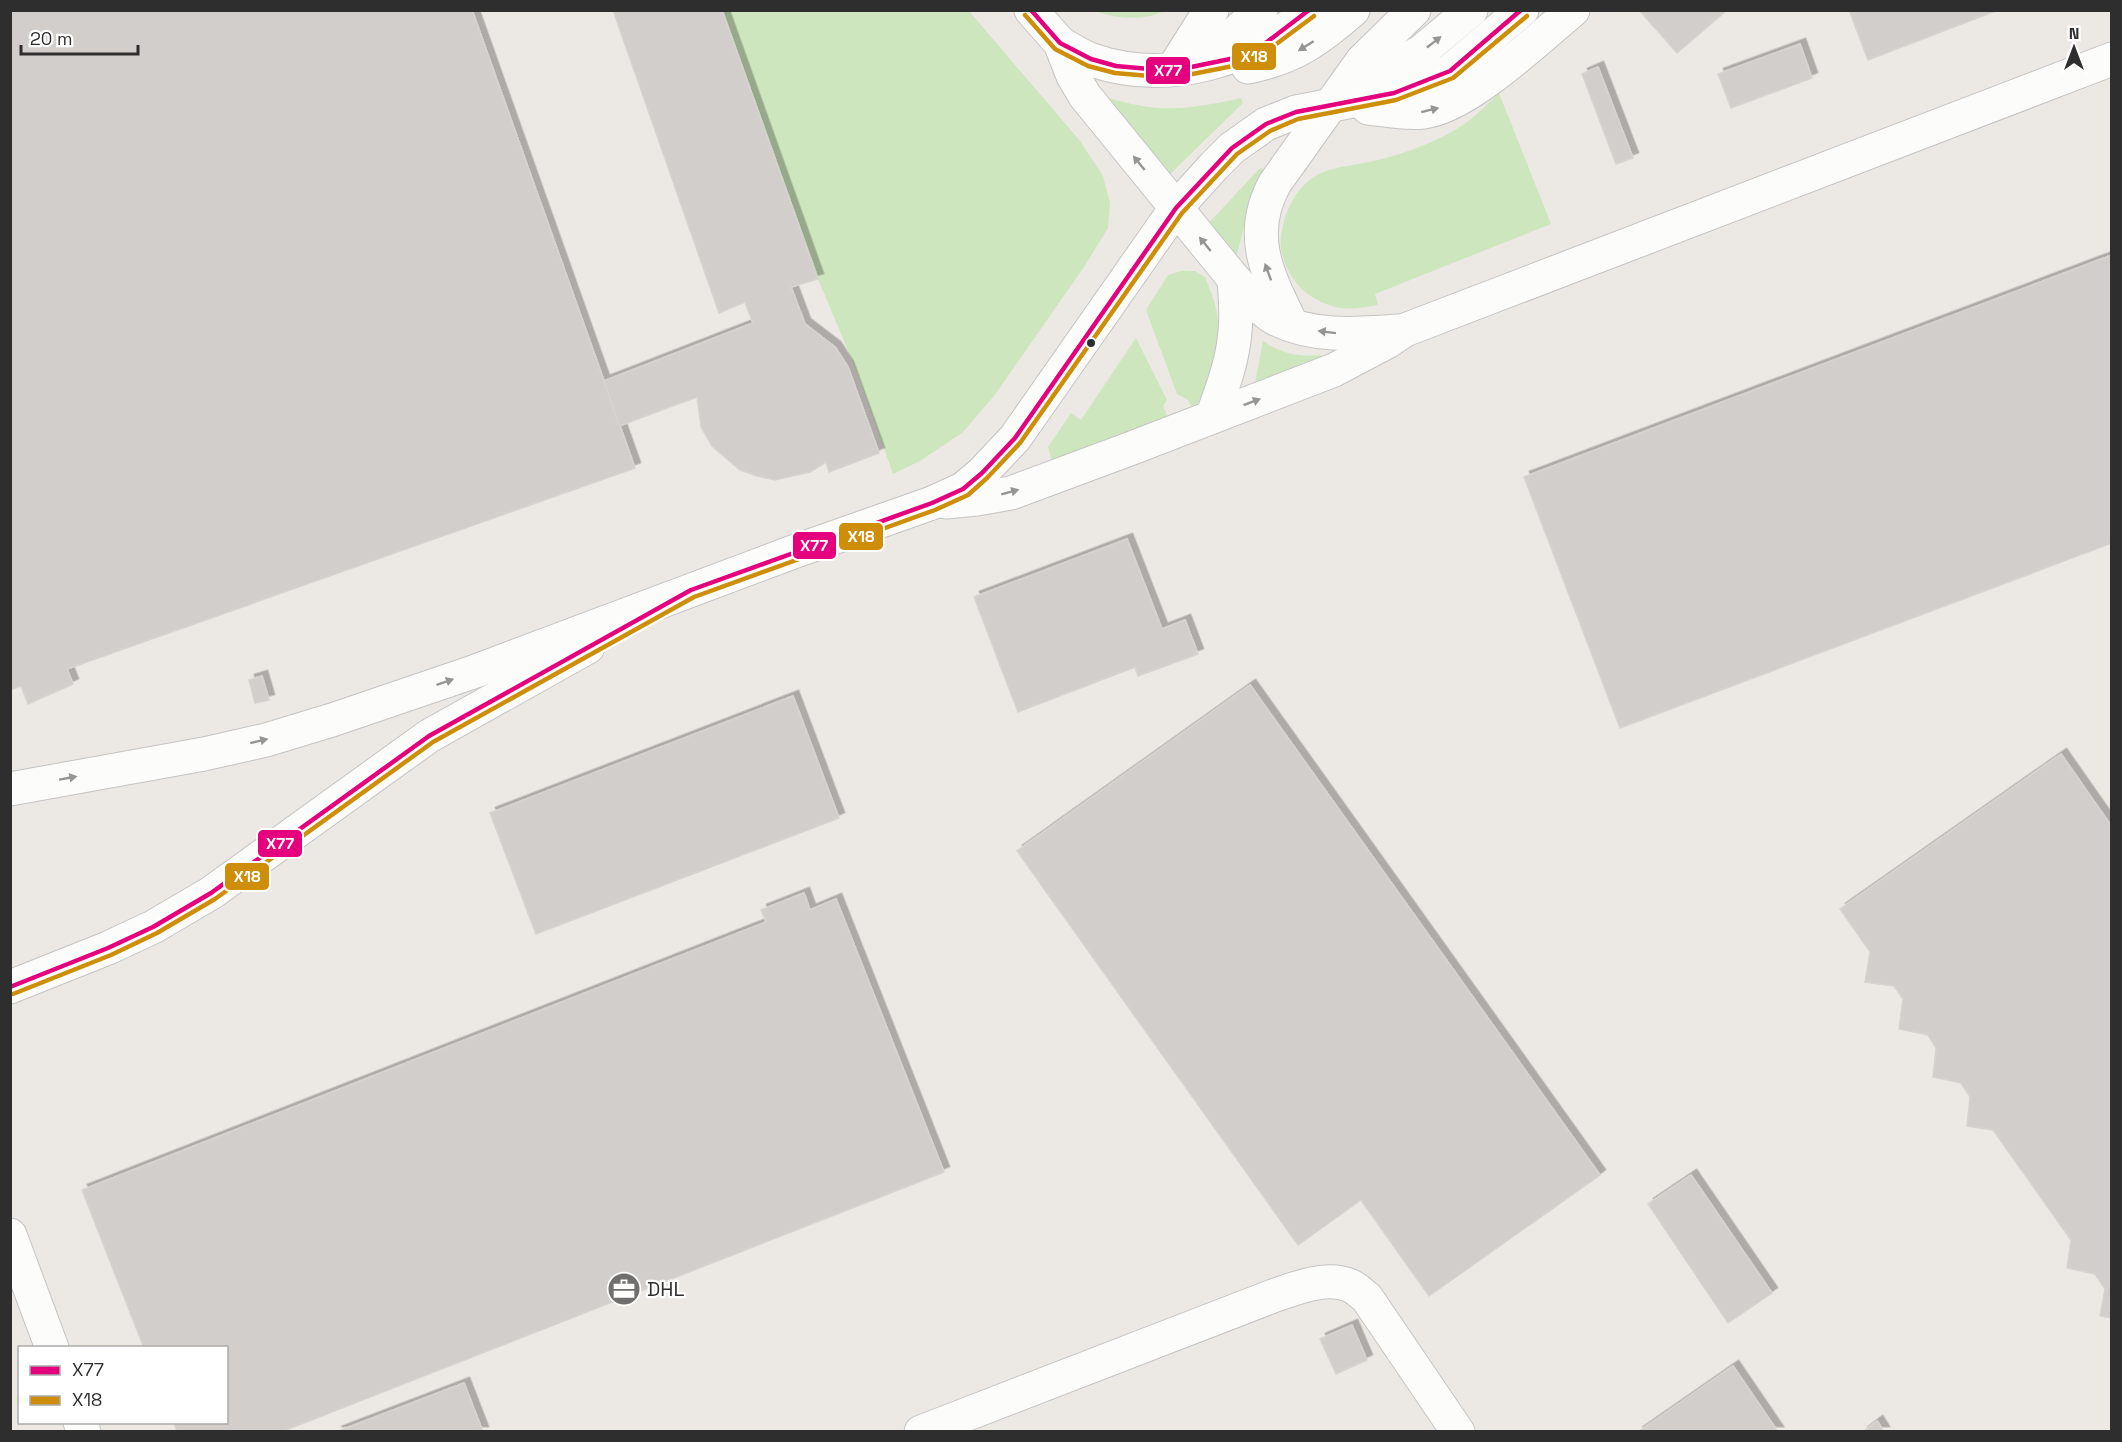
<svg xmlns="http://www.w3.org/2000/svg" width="2122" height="1442" font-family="'Space Grotesk',sans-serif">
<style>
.green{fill:#cee6be}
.building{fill:#d1cecb;stroke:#d7d4d0;stroke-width:1.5;filter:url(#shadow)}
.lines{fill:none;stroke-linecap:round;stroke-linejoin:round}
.minor-casing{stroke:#c5c4c5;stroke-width:35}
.minor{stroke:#fcfcfb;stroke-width:33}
.bus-1-casing{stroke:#fff;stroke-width:9}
.bus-2-casing{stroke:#fff;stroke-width:9}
.bus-1{stroke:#e5007d;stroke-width:4.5}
.bus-2{stroke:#cf8e09;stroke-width:4.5}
.oneway{fill:#959594}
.bus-dot{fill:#2e2e2e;stroke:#fff;stroke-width:2}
.labels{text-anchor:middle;stroke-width:4.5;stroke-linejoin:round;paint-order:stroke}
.poi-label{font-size:20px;fill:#2e2e2e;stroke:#fff;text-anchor:start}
.line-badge{stroke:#fff;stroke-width:2}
.badge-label{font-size:16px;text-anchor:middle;font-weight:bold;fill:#fff}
</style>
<defs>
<filter id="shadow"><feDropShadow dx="5.5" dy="-5.5" stdDeviation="0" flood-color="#0004"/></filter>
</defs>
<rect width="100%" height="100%" fill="#ece8e4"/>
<g class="green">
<path d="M722,11H969L1080,141L1103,176L1110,203L1108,228L1084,267L994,396L962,433L920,461L893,474L857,372L818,279Z"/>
<path d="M1095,11V10L1164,11C1144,21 1117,19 1095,11Z"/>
<path d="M1499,93L1551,224L1375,294L1378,305C1349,310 1336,312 1309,295C1292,283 1278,257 1281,236C1285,208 1299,179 1329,170C1342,166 1355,165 1369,162C1393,157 1420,148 1442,137C1464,127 1482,110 1499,93Z"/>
<path d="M1105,97C1117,100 1130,104 1142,106C1176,112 1209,105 1241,98L1243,103L1168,176Z"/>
<path d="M1262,168L1263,173L1251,200L1236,258L1208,224L1259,169Z"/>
<path d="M1181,271H1195L1205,277C1209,288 1215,301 1217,313C1222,343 1210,379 1197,405L1192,408L1188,400L1177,394L1146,310L1168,275Z"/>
<path d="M1136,338L1167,400L1163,406L1168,418L1052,461L1048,447L1071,413L1081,420Z"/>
<path d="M1263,341C1281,354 1300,357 1321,355L1323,358L1255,383Z"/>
</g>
<g class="building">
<path d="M10,10H472L635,468L67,669L73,684L28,704L21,686L10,690Z"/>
<path d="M613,10H722L818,279L791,287L805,324L835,347L848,367L879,453L829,472L826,462L810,472L775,480L757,476L740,470L712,446L701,427L697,397L619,426L604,381L753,323L745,302L719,313Z"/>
<path d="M1639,10H1727L1677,53Z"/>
<path d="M1849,10H1998L1868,60Z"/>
<path d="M1800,44L1812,78L1731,108L1718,74Z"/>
<path d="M1598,67L1633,158L1616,164L1582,74Z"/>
<path d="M2112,255V543L1620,728L1524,477Z"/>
<path d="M1127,539L1162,629L1185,620L1198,654L1138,676L1135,667L1018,712L974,597Z"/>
<path d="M262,676L269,700L255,703L249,680Z"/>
<path d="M1250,685L1600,1175L1429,1296L1361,1200L1298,1245L1017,851Z"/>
<path d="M793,696L839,818L536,934L490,813Z"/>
<path d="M2061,754L2112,827V1318L2100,1316L2105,1289L2095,1274L2067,1268L2071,1240L1993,1130L1967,1126L1970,1097L1961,1083L1933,1077L1936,1048L1928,1035L1899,1029L1903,999L1894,986L1865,982L1870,952L1840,909Z"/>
<path d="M804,893L810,910L836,899L944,1172L281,1432H177L174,1422H226V1348H144L82,1190L766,922L761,910Z"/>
<path d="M1691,1175L1772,1293L1728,1323L1648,1204Z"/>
<path d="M1352,1325L1367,1360L1336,1374L1320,1339Z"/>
<path d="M1733,1366L1778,1432H1638Z"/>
<path d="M464,1383L483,1432H336Z"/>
<path d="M1877,1421L1884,1432H1863Z"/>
</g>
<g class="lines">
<g class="minor-casing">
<g id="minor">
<path d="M1031,10L1060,43L1073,76L1085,96L1234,279C1246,292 1259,309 1274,318C1311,338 1357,334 1397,331"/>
<path d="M1060,43C1070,49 1081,56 1092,60C1168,86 1252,61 1310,10"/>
<path d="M1202,54L1235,33L1261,10"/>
<path d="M1248,67C1293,58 1319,40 1353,10"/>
<path d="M1173,69L1206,17L1212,10"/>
<path d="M1347,94L1422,51L1471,10"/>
<path d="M1368,108C1386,110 1405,114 1423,112C1466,108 1538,39 1573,10"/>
<path d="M1292,325C1268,276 1246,235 1275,183L1362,61L1414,10"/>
<path d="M1212,417C1222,389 1233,361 1235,331C1237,314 1235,296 1234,279"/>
<path d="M946,502L977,499L1011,493L1132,448L1334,370L1387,342L1405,330L2112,59"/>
<path d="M10,789L204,754L266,740L332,720L476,671L793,552L932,503L963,489L982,473L1015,438L1176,208L1214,166L1232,148L1266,124L1296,112L1394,93L1450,71L1522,10"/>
<path d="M10,987L108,948L153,927L211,893L429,736L588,647"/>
<path d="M10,1235L52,1348"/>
<path d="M80,1422L84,1432"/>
<path d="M921,1432L1273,1296C1296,1288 1327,1275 1351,1286C1357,1289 1362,1294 1367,1298L1458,1432"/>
</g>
</g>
<use href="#minor" class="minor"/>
<g class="bus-1-casing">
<g id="bus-1">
<path d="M1031,10L1060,43L1091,59L1116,66L1172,71L1230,59L1267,42L1309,10"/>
<path d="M10,987L108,948L153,927L211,893L429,736L691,590L932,503L963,489L982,473L1015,438L1176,208L1232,148L1266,124L1296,112L1394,93L1450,71L1521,10"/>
</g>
</g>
<g class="bus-2-casing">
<g id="bus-2">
<path d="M1025,15L1055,49L1088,66L1115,73L1172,78L1233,66L1271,48L1314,16"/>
<path d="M13,994L111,955L157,933L215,899L433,742L694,597L935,510L968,495L987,478L1020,443L1182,213L1237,154L1270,131L1298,119L1396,100L1453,78L1527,16"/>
</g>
</g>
<use href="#bus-1" class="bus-1"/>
<use href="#bus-2" class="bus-2"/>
</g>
<defs><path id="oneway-solid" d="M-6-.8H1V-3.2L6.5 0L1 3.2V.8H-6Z" transform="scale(1.5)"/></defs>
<g class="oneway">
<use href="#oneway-solid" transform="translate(1434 42) rotate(-38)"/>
<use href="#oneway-solid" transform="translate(1306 46) rotate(148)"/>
<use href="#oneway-solid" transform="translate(1430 110) rotate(-14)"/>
<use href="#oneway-solid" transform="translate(1139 163) rotate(-129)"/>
<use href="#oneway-solid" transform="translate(1205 244) rotate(-129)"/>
<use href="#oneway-solid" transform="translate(1268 272) rotate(-110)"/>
<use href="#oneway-solid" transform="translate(1327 332) rotate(-173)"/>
<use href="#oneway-solid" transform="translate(1252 402) rotate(-21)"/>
<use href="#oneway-solid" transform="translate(1010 492) rotate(-15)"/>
<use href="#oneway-solid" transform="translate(445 682) rotate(-19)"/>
<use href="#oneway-solid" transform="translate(259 741) rotate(-14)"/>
<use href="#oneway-solid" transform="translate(68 778) rotate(-10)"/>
</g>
<defs>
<g id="office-disc" transform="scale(1.725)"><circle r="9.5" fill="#706f6e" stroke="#fff"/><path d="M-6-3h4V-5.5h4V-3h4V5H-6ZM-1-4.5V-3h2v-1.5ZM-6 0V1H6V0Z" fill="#fff"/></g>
</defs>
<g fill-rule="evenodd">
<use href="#office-disc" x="624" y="1289"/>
</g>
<circle class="bus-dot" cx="1091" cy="343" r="5"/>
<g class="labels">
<g class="poi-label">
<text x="647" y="1296">DHL</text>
</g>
</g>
<g class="line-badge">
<rect x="1231" y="42" width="46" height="29" rx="6" fill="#cf8e09"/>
<rect x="1145" y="56" width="46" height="29" rx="6" fill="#e5007d"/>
<rect x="838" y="522" width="46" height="29" rx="6" fill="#cf8e09"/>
<rect x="792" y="531" width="45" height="29" rx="6" fill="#e5007d"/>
<rect x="257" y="829" width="46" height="29" rx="6" fill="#e5007d"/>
<rect x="224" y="862" width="46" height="29" rx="6" fill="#cf8e09"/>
</g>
<g class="badge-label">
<text x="1254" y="62">X18</text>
<text x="1168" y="76">X77</text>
<text x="861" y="542">X18</text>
<text x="814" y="551">X77</text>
<text x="280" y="849">X77</text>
<text x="247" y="882">X18</text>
</g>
<rect width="2122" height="1442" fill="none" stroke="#2e2e2e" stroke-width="24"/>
<rect x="18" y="1346" width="210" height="78" fill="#ffffff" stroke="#ababab" stroke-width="1.5"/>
<rect x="30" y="1366" width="30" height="9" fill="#e5007d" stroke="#ababab" stroke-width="1.5"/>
<text x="72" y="1376" font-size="18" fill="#2e2e2e">X77</text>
<rect x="30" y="1396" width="30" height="9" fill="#cf8e09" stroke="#ababab" stroke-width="1.5"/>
<text x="72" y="1406" font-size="18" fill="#2e2e2e">X18</text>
<g transform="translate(2074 48)" stroke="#ffffff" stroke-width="4.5" paint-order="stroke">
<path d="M0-4.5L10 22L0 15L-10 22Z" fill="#2e2e2e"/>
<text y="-9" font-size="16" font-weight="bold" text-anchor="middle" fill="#2e2e2e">N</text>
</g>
<path d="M21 45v9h117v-9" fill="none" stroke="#2e2e2e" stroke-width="3"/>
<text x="30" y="45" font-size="18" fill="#2e2e2e" stroke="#ffffff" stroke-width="4.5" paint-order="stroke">20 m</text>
</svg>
